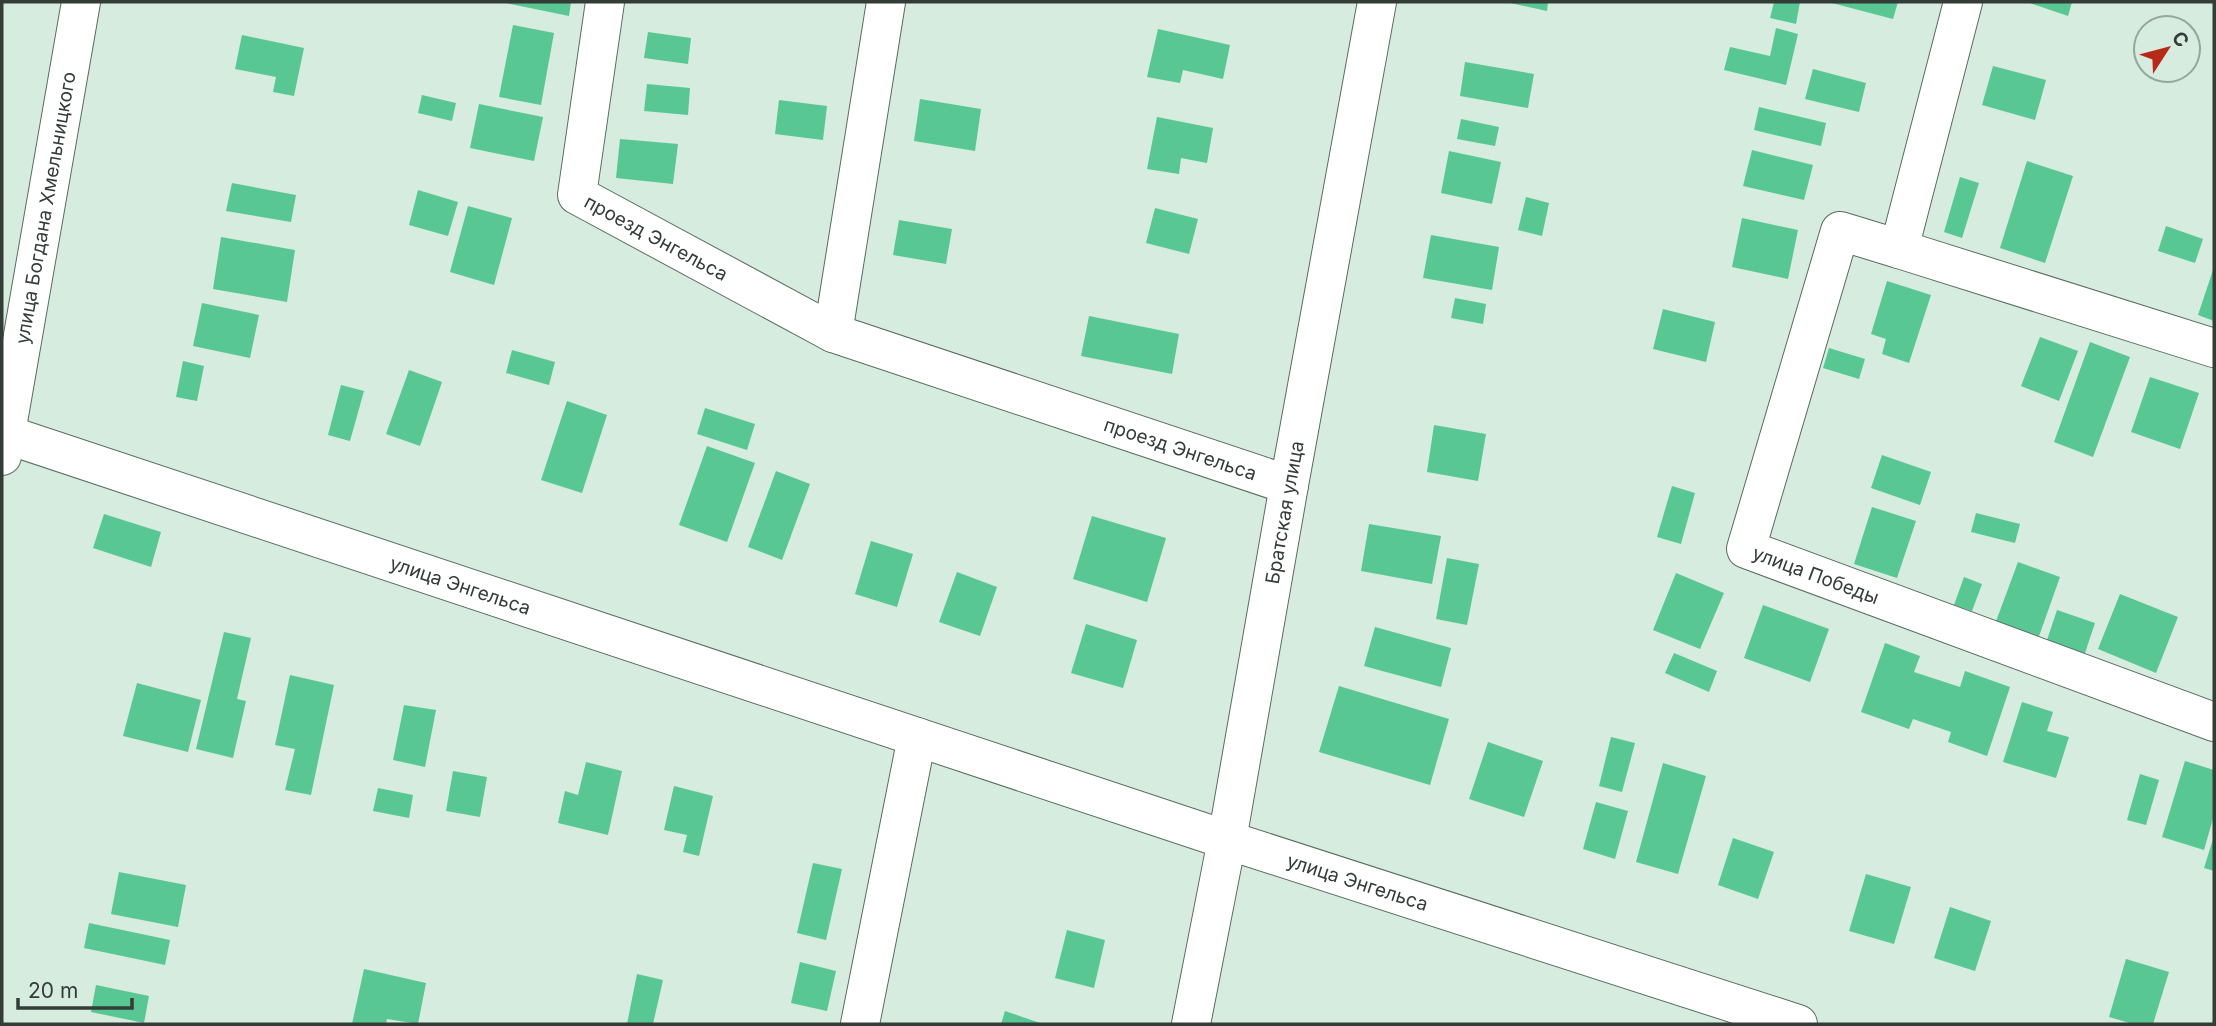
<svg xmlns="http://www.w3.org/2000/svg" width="2216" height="1026" font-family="Inter,sans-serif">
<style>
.building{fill:#58c793}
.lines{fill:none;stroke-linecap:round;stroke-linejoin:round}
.minor-casing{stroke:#596c61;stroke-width:40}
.tertiary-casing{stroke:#596c61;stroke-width:40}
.minor{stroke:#fff;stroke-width:38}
.tertiary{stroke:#fff;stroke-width:38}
.labels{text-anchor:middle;stroke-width:6;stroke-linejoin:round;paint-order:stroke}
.street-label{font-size:19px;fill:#343c37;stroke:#d6ecdf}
</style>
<rect width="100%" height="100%" fill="#d6ecdf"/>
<g class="building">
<path d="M501,2H571L569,16Z"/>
<path d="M1506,2H1548L1547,11Z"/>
<path d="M1774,2H1800L1796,24L1770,18Z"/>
<path d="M1828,2H1898L1893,19Z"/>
<path d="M2027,2H2072L2068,16Z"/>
<path d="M513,25L554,33L541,105L499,97Z"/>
<path d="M1776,28L1798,34L1786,85L1724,70L1730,47L1770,56Z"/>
<path d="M1158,29L1230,45L1223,79L1183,70L1180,83L1147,77Z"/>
<path d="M648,32L691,38L688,64L644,58Z"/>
<path d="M242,35L304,48L294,96L273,92L276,77L235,69Z"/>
<path d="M1465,62L1534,74L1528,108L1460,96Z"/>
<path d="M1993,66L2046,80L2035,120L1982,105Z"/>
<path d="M1813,69L1866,83L1859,112L1805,99Z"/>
<path d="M647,84L690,88L688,115L644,111Z"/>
<path d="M422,95L456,103L452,121L418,113Z"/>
<path d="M920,99L981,109L975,151L914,141Z"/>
<path d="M779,100L827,106L823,140L775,134Z"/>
<path d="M479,104L543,117L534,161L470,148Z"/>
<path d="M1759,107L1826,123L1821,146L1754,130Z"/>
<path d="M1157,117L1213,128L1207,163L1181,158L1179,174L1147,169Z"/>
<path d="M1461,119L1499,127L1495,146L1457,139Z"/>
<path d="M620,139L678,144L673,184L616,178Z"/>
<path d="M1752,150L1813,165L1804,200L1743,186Z"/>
<path d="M1449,151L1501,162L1492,204L1441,193Z"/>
<path d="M2027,161L2073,176L2045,263L2000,248Z"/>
<path d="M1960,177L1979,183L1962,238L1944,232Z"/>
<path d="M232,183L296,195L291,222L226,211Z"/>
<path d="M418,190L458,202L448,236L409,225Z"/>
<path d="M1526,197L1549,203L1542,236L1518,230Z"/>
<path d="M468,206L512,218L494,285L450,272Z"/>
<path d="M1155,208L1198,219L1189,254L1146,243Z"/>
<path d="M1742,218L1798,230L1788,279L1732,267Z"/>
<path d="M899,220L952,229L946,264L893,255Z"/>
<path d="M2166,226L2203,239L2195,263L2158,251Z"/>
<path d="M1431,235L1499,247L1492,290L1423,278Z"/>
<path d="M221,237L295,250L287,302L213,289Z"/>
<path d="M2214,267V321L2198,315Z"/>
<path d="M1887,281L1931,295L1909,363L1882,354L1886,339L1871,334Z"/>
<path d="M1455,298L1486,304L1483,324L1451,318Z"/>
<path d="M202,303L259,315L250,358L193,346Z"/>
<path d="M1663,309L1715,322L1706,362L1653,349Z"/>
<path d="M1089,316L1179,334L1172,374L1081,356Z"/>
<path d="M2040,337L2078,351L2059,401L2021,386Z"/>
<path d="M2090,342L2130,357L2093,457L2054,442Z"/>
<path d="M1829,348L1865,359L1859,379L1823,368Z"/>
<path d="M512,350L555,362L549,385L506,373Z"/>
<path d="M183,361L204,366L197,401L176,397Z"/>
<path d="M409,370L442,382L420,446L386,434Z"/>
<path d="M2150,377L2199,393L2180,449L2131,432Z"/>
<path d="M341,385L364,391L350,441L328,435Z"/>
<path d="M567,401L607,415L582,493L541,480Z"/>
<path d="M705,408L755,424L747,450L697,434Z"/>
<path d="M1434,425L1486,434L1478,481L1427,472Z"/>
<path d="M707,446L755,463L727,542L679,525Z"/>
<path d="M1882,455L1931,472L1920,505L1871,488Z"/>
<path d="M776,471L810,484L782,560L748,547Z"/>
<path d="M1672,486L1695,493L1681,544L1657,537Z"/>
<path d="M1872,507L1916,521L1897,578L1854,564Z"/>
<path d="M1976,513L2020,524L2015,543L1971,532Z"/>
<path d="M104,514L161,532L151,567L93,548Z"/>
<path d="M1092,516L1166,538L1147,602L1073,579Z"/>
<path d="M1369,524L1441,536L1432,584L1361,571Z"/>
<path d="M871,541L913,554L897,607L855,594Z"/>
<path d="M1447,558L1479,564L1467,625L1436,619Z"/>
<path d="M2018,562L2060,577L2038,639L1995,624Z"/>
<path d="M957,572L997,587L980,636L939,622Z"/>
<path d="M1676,573L1724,593L1700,649L1653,630Z"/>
<path d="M1964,577L1982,584L1972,611L1954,605Z"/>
<path d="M2120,594L2178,617L2156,673L2098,649Z"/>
<path d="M1763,605L1829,629L1810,682L1744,658Z"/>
<path d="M2057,610L2095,623L2084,656L2046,643Z"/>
<path d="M1086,624L1137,640L1123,688L1071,673Z"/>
<path d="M1375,627L1451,648L1441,687L1364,666Z"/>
<path d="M224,632L251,638L237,699L246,701L233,758L196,749Z"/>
<path d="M1885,643L1920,656L1914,672L1960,687L1965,671L2010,687L1987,756L1948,742L1951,732L1913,719L1909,729L1861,712Z"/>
<path d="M1674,653L1717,671L1709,692L1665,673Z"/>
<path d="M290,675L334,685L311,795L285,790L295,749L275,745Z"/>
<path d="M137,683L201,700L188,752L123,736Z"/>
<path d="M1339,686L1449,719L1430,785L1319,752Z"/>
<path d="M2022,702L2053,712L2047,731L2069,737L2056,778L2003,762Z"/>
<path d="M404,705L436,710L425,767L393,760Z"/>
<path d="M1611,737L1635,743L1622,792L1599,786Z"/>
<path d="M1488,742L1543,761L1524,817L1469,799Z"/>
<path d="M2185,761L2214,770V815L2204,850L2162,837Z"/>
<path d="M586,762L622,771L608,835L558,823L565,791L578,795Z"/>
<path d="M1663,763L1706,776L1678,874L1636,862Z"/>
<path d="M453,771L487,777L480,817L446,811Z"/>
<path d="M2140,774L2159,780L2146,825L2127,820Z"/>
<path d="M674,786L713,796L699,856L683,852L687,835L664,830Z"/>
<path d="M378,788L413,795L409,818L373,811Z"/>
<path d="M1596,802L1628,811L1615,859L1583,849Z"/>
<path d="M2214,836V871L2204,868Z"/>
<path d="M1733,838L1774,852L1758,899L1718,885Z"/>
<path d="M813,863L842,869L826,940L797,933Z"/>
<path d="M119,872L186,885L178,927L111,914Z"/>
<path d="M1866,874L1911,887L1894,944L1849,931Z"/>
<path d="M1950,907L1991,921L1975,971L1934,958Z"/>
<path d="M89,923L170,940L165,965L84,948Z"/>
<path d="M1067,930L1105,940L1094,988L1055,978Z"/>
<path d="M2126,959L2169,972L2153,1024H2133L2109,1017Z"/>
<path d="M800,962L836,971L827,1011L791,1003Z"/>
<path d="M364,969L426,983L418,1024L387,1019L386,1024H352Z"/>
<path d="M637,974L663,980L653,1024H627Z"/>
<path d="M96,985L149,996L144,1023L91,1012Z"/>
<path d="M1005,1011L1043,1024H1001Z"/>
</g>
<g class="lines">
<g class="minor-casing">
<g id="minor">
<path id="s1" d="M605,2L577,195L833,333L1289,485"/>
<path id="s2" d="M1963,2L1899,249L1840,231L1746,549L2214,722"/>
<path d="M1899,249L2214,348"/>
<path d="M833,333L886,2"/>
<path id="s3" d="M2,433L1227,840L1798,1024"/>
<path d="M860,1024L917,737"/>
<path id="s4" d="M1191,1024L1227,840L1289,485L1377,2"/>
</g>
</g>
<g class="tertiary-casing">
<g id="tertiary">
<path id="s5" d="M2,456L81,2"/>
</g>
</g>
<use href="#minor" class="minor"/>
<use href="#tertiary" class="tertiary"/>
</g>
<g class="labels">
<g class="street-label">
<text dy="7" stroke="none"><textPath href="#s5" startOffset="252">улица Богдана Хмельницкого</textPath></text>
<text dy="7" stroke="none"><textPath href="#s1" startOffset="285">проезд Энгельса</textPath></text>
<text dy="7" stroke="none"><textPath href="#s1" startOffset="852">проезд Энгельса</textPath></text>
<text dy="7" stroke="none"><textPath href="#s4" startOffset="520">Братская улица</textPath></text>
<text dy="7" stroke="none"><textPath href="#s2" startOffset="723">улица Победы</textPath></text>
<text dy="7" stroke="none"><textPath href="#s3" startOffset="483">улица Энгельса</textPath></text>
<text dy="7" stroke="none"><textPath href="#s3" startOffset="1428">улица Энгельса</textPath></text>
</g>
</g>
<rect width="2216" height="1026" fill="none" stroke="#343c37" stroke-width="7"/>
<g transform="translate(2167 49) rotate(54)"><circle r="33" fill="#d6ecdf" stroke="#95a69c" stroke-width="2"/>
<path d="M0-5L12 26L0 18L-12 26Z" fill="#b72919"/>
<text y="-10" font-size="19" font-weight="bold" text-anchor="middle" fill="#343c37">С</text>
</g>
<path d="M18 998v10h114v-10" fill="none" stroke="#343c37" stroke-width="3.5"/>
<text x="28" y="998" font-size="21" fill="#343c37" stroke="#d6ecdf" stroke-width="5" paint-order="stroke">20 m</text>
</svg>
